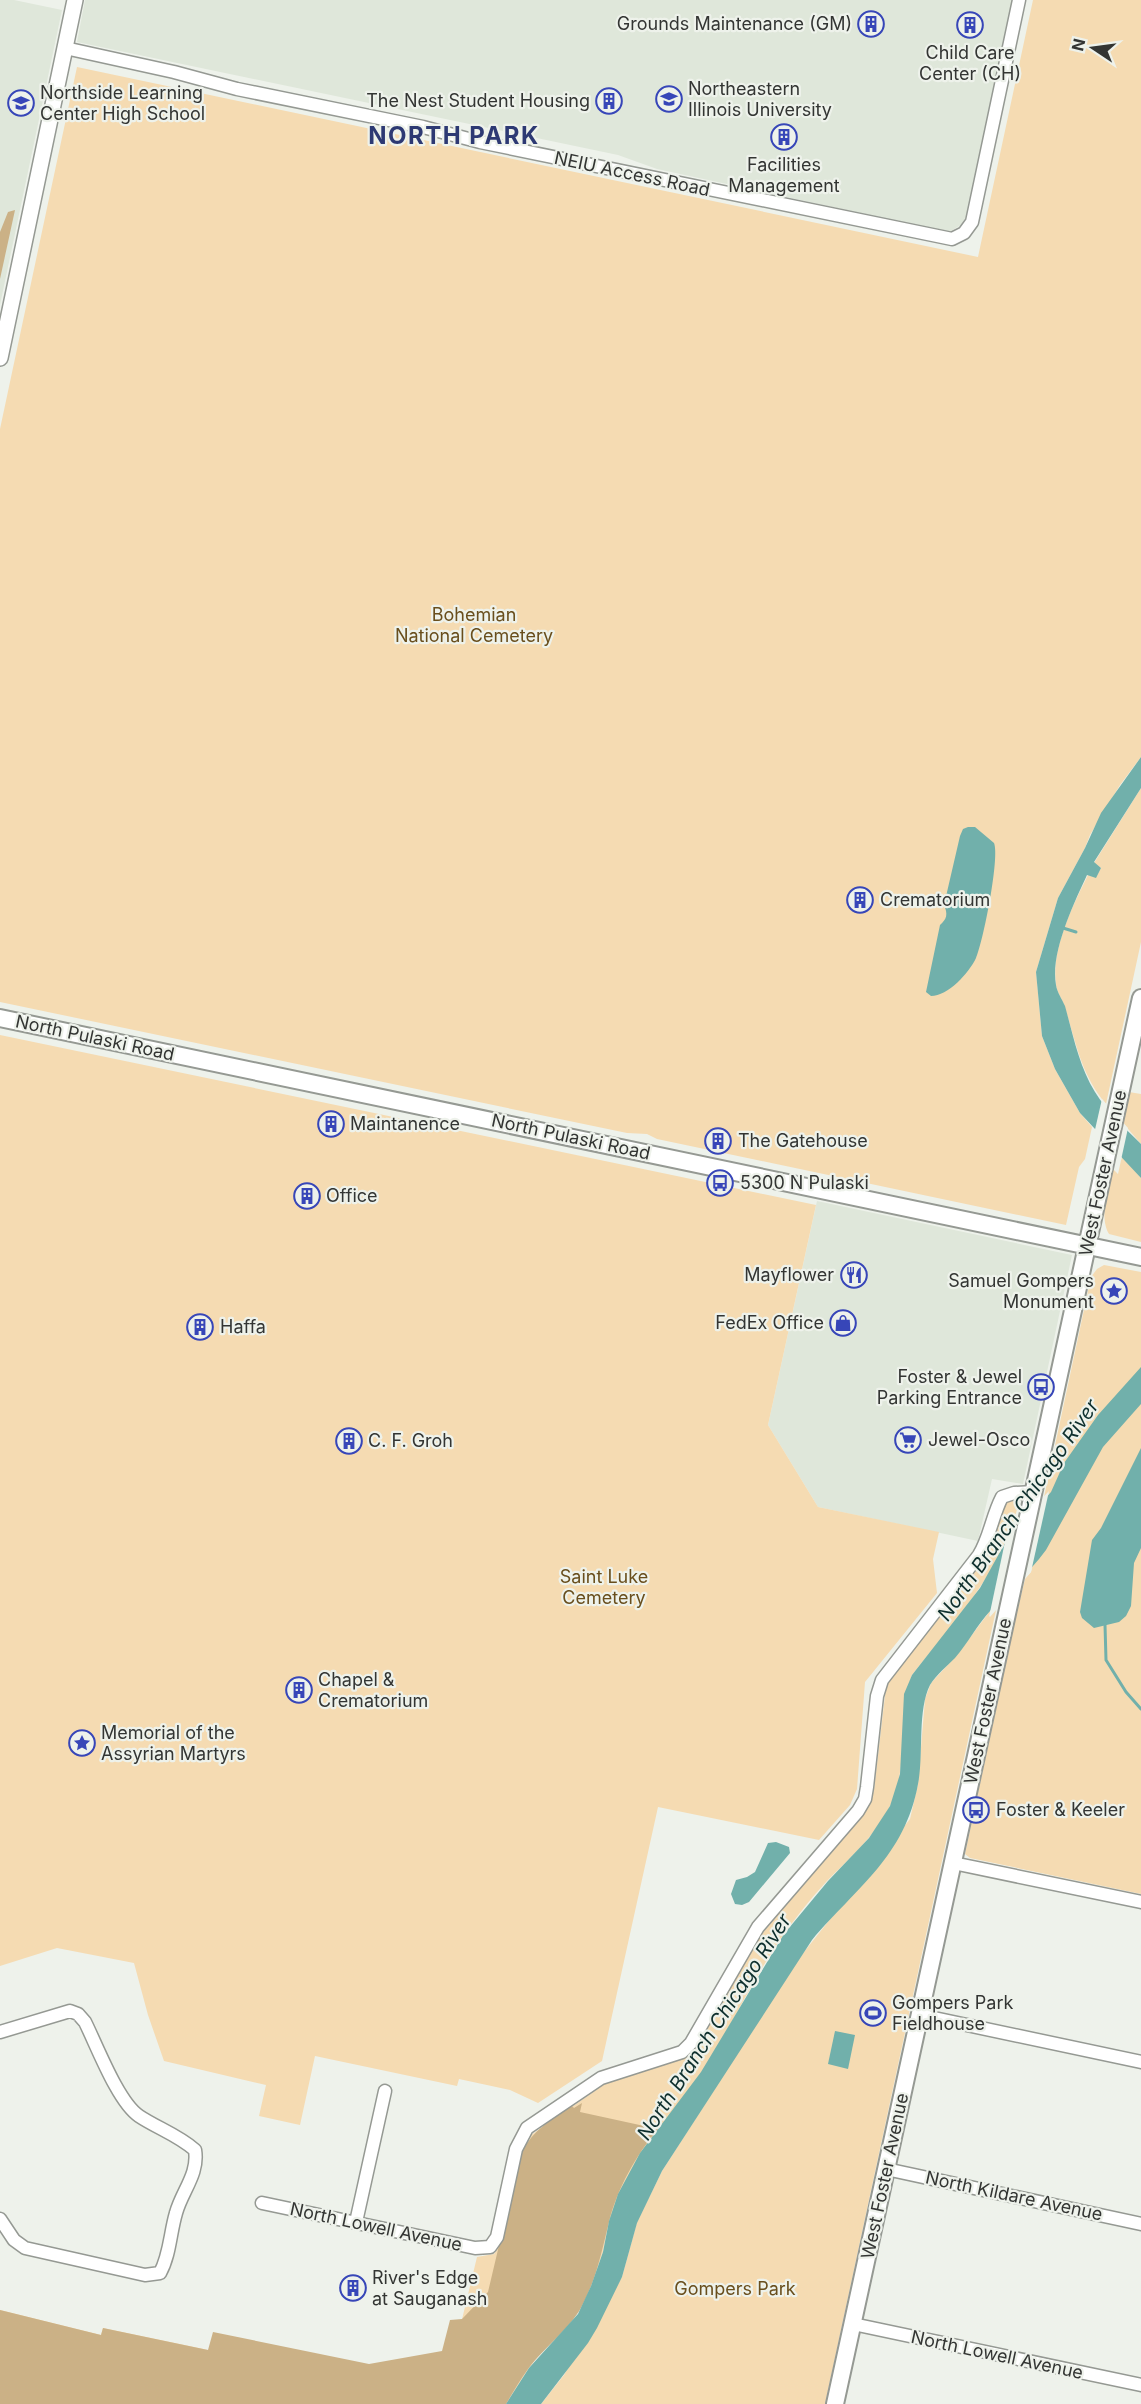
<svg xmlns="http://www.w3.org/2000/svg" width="1141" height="2404" font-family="Inter,sans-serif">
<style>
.built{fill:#dfe7da}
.green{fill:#f5dbb2}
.forest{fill:#cbb186}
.water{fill:#71b0ab}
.pier{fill:#eef2eb}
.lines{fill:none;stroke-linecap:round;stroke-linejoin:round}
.stream{stroke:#71b0ab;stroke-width:3}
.minor-casing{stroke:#959993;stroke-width:15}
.tertiary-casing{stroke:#959993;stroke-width:18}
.secondary-casing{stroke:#959993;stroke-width:20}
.minor{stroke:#fff;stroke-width:12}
.tertiary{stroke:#fff;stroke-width:15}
.secondary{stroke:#fff;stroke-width:16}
.labels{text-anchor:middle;stroke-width:4.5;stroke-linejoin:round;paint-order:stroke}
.poi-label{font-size:18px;fill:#333533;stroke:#eef2eb;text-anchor:start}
.street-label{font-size:18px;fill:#333533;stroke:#eef2eb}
.park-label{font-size:18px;fill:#694e1c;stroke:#eef2eb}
.water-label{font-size:20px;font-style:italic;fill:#0e2f2d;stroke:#eef2eb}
.district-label{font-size:24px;font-weight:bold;letter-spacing:1.5px;fill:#2d3973;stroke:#eef2eb}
</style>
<rect width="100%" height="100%" fill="#eef2eb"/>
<g class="built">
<path d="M0,0H14L62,10L0,305Z"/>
<path d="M85,0H1012L966,217L961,225L949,232L657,169L618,155L77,42Z"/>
<path d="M817,1201L1072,1255L1023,1484L992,1479L978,1541L818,1507L768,1425Z"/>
</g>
<g class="green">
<path d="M1033,0H1141V757L1120,785L1090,835L1085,848L1058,898L1036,972L1042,1036L1055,1069L1080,1113L1092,1127L1085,1159L1079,1167L1066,1225L657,1139L647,1134L627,1133L0,1002V429L77,67L978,257Z"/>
<path d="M1141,788V942L1106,1104C1081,1075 1076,1042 1064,1005C1062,998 1056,991 1056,984C1051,949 1073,905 1088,875L1096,877L1101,868L1094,863Z"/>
<path d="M0,1035L816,1205L768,1425L818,1507L939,1532L933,1559L937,1593L865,1682L857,1789L850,1805L819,1840L658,1807L602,2061L538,2103L510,2090L459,2079L457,2086L315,2056L300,2125L259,2116L266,2085L164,2061L148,2015L134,1963L57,1948L0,1966Z"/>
<path d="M1129,1092L1141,1094V1144L1123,1123Z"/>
<path d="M1122,1156L1141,1178V1242L1109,1234C1099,1217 1108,1188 1113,1169L1118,1174Z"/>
<path d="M1104,1265L1141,1272V1894L970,1858L965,1854L1013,1629L1025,1579L1031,1572L1049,1493L1044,1497L1091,1277L1097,1269Z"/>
<path d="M1009,1500L1017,1502L1018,1506C1002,1571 953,1623 912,1675C896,1716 910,1764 891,1804C876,1835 851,1857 827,1881C812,1897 797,1916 784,1934C740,1997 712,2073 658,2129L609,2221L603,2252L591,2286L529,2368L506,2404H0V2310L101,2335L103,2328L419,2394L458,2336L477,2257L494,2254L499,2246L531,2135L605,2084L682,2059L699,2044L760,1936L867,1809L874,1790L886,1687L895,1671L991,1549C997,1536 1000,1509 1009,1500Z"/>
<path d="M996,1610L825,2404H541L564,2375L622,2277L637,2222L662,2171L796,1962L910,1819L918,1784L925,1699L931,1683L956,1656L990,1611V1617Z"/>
</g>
<g class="forest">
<path d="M15,210L0,279V232L8,212Z"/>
<path d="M582,2103L580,2112L658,2129C636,2155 617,2189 609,2222C602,2250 597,2276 584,2302C572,2328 545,2346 528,2369C520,2380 513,2392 506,2404H0V2310L101,2335L103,2328L208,2350L213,2332L369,2364L442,2351L450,2320L462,2319L488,2292L521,2152C536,2128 549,2121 572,2106L574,2108Z"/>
</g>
<g class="water">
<path d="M1141,757V788L1094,862L1101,868L1096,878L1087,875C1074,903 1050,953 1056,985C1057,992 1062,999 1065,1006C1073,1035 1079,1066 1095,1092C1107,1112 1125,1128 1141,1144V1178L1080,1113L1055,1069L1042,1036L1036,972L1058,898L1085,848L1101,813Z"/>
<path d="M968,827H975L994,843C1000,857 983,943 976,958C969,973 948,996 931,996L926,992L940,925C947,919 948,914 944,905L960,836L963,829Z"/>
<path d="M1141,1367V1404L1103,1447L1046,1550C1030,1572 1009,1590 991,1610C977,1625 968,1643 955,1658C947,1666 936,1675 930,1685C917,1711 924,1755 918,1784C905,1856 857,1887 812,1940L662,2171L637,2223L622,2277L597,2328L588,2343L541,2404H506L529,2368L578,2314L591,2286L603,2252L609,2221L618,2194L640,2153L701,2072L784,1934L828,1881L869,1838L890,1806L900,1774L904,1694L912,1675L980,1588L1005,1543L1051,1492L1064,1463L1098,1415Z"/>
<path d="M1141,1448V1548L1134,1563L1131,1606L1126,1616L1119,1622L1094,1628L1082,1618L1080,1612L1092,1540L1101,1528Z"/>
<path d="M776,1842L789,1847L790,1853L749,1902L742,1905L735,1904L731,1894L736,1880L747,1877L755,1872L768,1843Z"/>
<path d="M835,2031L855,2035L848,2069L828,2064Z"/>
</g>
<g class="pier">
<path d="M1102,1099L1128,1128L1121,1160L1094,1134Z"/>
<path d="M1049,1491L1031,1572L989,1617L1006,1537Z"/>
</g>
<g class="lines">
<g class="stream">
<path d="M1063,928L1076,932"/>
<path d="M1105,1625L1106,1660L1126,1692L1141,1709"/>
</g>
<g class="minor-casing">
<g id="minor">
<path d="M65,48L174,72L237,89L423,127L480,142L952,239L964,233L972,222L1019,0"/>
<path d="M953,1863L1141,1902"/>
<path d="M920,2015L1141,2062"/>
<path d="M0,2032L70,2011L78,2014L85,2022C97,2046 118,2102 139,2116C157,2128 178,2135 195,2150C199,2174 182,2191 176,2213C170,2233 170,2255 160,2273L145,2275L25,2248L14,2240L0,2219"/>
<path d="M886,2169L1141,2224"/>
<path d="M262,2203L475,2248L490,2247L497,2237L516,2149L527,2128L601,2078L682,2052L691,2043L758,1927L858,1811L865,1799L867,1787L877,1696L882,1680L979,1555C990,1537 992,1516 1002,1497L1014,1493L1034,1492"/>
<path d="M356,2222L385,2091"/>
<path d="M853,2324L1141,2385"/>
</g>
</g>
<g class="tertiary-casing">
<path id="tertiary" d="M0,358L75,0"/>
</g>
<g class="secondary-casing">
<g id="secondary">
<path d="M0,1018L1141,1257"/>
<path d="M835,2404L1141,998"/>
</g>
</g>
<use href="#minor" class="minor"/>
<use href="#tertiary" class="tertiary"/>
<use href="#secondary" class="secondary"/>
</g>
<defs>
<g id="building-ring" transform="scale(1.35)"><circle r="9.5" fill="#eef2eb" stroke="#3746b8" stroke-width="1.5"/><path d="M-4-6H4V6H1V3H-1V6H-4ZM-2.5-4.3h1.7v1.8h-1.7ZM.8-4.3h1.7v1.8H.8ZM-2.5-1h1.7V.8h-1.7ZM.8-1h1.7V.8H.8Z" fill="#3746b8"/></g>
<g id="university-ring" transform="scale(1.35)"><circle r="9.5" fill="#eef2eb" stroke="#3746b8" stroke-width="1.5"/><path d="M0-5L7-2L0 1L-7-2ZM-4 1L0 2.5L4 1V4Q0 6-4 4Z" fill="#3746b8"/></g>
<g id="school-ring" transform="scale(1.35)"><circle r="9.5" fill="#eef2eb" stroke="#3746b8" stroke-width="1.5"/><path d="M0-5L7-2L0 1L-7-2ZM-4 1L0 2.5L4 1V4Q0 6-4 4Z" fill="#3746b8"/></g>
<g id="bus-ring" transform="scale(1.35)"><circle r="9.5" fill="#eef2eb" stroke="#3746b8" stroke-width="1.5"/><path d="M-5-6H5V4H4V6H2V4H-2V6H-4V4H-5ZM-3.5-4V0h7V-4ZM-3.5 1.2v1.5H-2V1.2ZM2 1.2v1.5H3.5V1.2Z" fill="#3746b8"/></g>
<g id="restaurant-ring" transform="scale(1.35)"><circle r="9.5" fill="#eef2eb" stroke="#3746b8" stroke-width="1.5"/><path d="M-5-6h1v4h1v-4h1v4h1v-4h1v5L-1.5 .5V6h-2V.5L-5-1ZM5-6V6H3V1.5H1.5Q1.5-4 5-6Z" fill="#3746b8"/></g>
<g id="sight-ring" transform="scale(1.35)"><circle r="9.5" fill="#eef2eb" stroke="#3746b8" stroke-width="1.5"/><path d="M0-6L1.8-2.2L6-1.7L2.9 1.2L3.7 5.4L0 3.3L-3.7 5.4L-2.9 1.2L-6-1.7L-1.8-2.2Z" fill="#3746b8"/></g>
<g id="shop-ring" transform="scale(1.35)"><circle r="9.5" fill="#eef2eb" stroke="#3746b8" stroke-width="1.5"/><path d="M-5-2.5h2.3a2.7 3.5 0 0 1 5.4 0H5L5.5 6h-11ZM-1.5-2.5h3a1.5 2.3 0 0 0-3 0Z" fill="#3746b8"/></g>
<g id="supermarket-ring" transform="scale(1.35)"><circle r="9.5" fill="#eef2eb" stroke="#3746b8" stroke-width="1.5"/><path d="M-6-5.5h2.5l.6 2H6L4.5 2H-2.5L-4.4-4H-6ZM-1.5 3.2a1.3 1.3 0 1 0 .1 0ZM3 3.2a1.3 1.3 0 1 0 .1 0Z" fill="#3746b8"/></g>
<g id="stadium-ring" transform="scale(1.35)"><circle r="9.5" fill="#eef2eb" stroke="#3746b8" stroke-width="1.5"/><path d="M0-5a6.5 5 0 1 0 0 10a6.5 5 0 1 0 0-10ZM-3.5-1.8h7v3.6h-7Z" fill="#3746b8"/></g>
</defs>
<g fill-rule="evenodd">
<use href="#building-ring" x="871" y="24"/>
<use href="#building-ring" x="970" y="25"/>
<use href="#university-ring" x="669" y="99"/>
<use href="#building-ring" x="609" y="101"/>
<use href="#school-ring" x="21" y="103"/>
<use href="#building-ring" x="784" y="137"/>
<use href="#building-ring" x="860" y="900"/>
<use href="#building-ring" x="331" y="1124"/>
<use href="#building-ring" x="718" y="1141"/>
<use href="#bus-ring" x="720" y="1183"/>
<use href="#building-ring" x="307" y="1196"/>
<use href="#restaurant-ring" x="854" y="1275"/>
<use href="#sight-ring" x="1114" y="1291"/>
<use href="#shop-ring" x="843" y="1323"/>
<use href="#building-ring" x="200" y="1327"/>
<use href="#bus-ring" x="1041" y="1387"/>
<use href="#supermarket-ring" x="908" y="1440"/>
<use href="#building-ring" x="349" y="1441"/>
<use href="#building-ring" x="299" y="1690"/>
<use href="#sight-ring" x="82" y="1743"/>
<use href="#bus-ring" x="976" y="1810"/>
<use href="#stadium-ring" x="873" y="2013"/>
<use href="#building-ring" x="353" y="2288"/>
</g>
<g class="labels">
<g class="poi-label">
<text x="852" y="30" text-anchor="end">Grounds Maintenance (GM)</text>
<text x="970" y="59" text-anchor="middle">Child Care<tspan x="970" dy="21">Center (CH)</tspan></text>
<text x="688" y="95">Northeastern<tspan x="688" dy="21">Illinois University</tspan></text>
<text x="40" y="99">Northside Learning<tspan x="40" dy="21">Center High School</tspan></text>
<text x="590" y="107" text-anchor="end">The Nest Student Housing</text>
<text x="784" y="171" text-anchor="middle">Facilities<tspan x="784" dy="21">Management</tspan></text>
<text x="880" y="906">Crematorium</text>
<text x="350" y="1130">Maintanence</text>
<text x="738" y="1147">The Gatehouse</text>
<text x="740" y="1189">5300 N Pulaski</text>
<text x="326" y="1202">Office</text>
<text x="834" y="1281" text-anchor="end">Mayflower</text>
<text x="1094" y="1287" text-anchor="end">Samuel Gompers<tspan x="1094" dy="21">Monument</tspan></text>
<text x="824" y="1329" text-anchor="end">FedEx Office</text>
<text x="220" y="1333">Haffa</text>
<text x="1022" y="1383" text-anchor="end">Foster &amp; Jewel<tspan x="1022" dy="21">Parking Entrance</tspan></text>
<text x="928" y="1446">Jewel-Osco</text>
<text x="368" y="1447">C. F. Groh</text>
<text x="318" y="1686">Chapel &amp;<tspan x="318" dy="21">Crematorium</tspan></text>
<text x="101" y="1739">Memorial of the<tspan x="101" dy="21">Assyrian Martyrs</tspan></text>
<text x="996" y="1816">Foster &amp; Keeler</text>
<text x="892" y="2009">Gompers Park<tspan x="892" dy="21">Fieldhouse</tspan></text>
<text x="372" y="2284">River's Edge<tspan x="372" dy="21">at Sauganash</tspan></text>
</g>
<g class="street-label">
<text transform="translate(632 174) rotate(12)" y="6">NEIU Access Road</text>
<text transform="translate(95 1038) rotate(12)" y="6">North Pulaski Road</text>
<text transform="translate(571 1137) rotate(12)" y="6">North Pulaski Road</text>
<text transform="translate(1103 1173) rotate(-78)" y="6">West Foster Avenue</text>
<text transform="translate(988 1701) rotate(-78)" y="6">West Foster Avenue</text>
<text transform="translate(885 2176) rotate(-78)" y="6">West Foster Avenue</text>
<text transform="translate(1014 2196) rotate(12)" y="6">North Kildare Avenue</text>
<text transform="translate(376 2227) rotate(12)" y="6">North Lowell Avenue</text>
<text transform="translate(997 2355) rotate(12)" y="6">North Lowell Avenue</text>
</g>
<g class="park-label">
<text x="474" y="621">Bohemian<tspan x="474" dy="21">National Cemetery</tspan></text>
<text x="604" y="1583">Saint Luke<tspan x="604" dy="21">Cemetery</tspan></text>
<text x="735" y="2295">Gompers Park</text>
</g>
<g class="water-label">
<text transform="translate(1018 1510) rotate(-55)" y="7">North Branch Chicago River</text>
<text transform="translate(714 2027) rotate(-57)" y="7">North Branch Chicago River</text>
</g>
<g class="district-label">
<text x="454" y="144">NORTH PARK</text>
</g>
</g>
<g transform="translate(1093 48) rotate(283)" stroke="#eef2eb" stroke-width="4.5" paint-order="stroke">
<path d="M0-4.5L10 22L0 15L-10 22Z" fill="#333533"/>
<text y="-9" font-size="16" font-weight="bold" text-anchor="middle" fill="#333533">N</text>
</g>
</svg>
